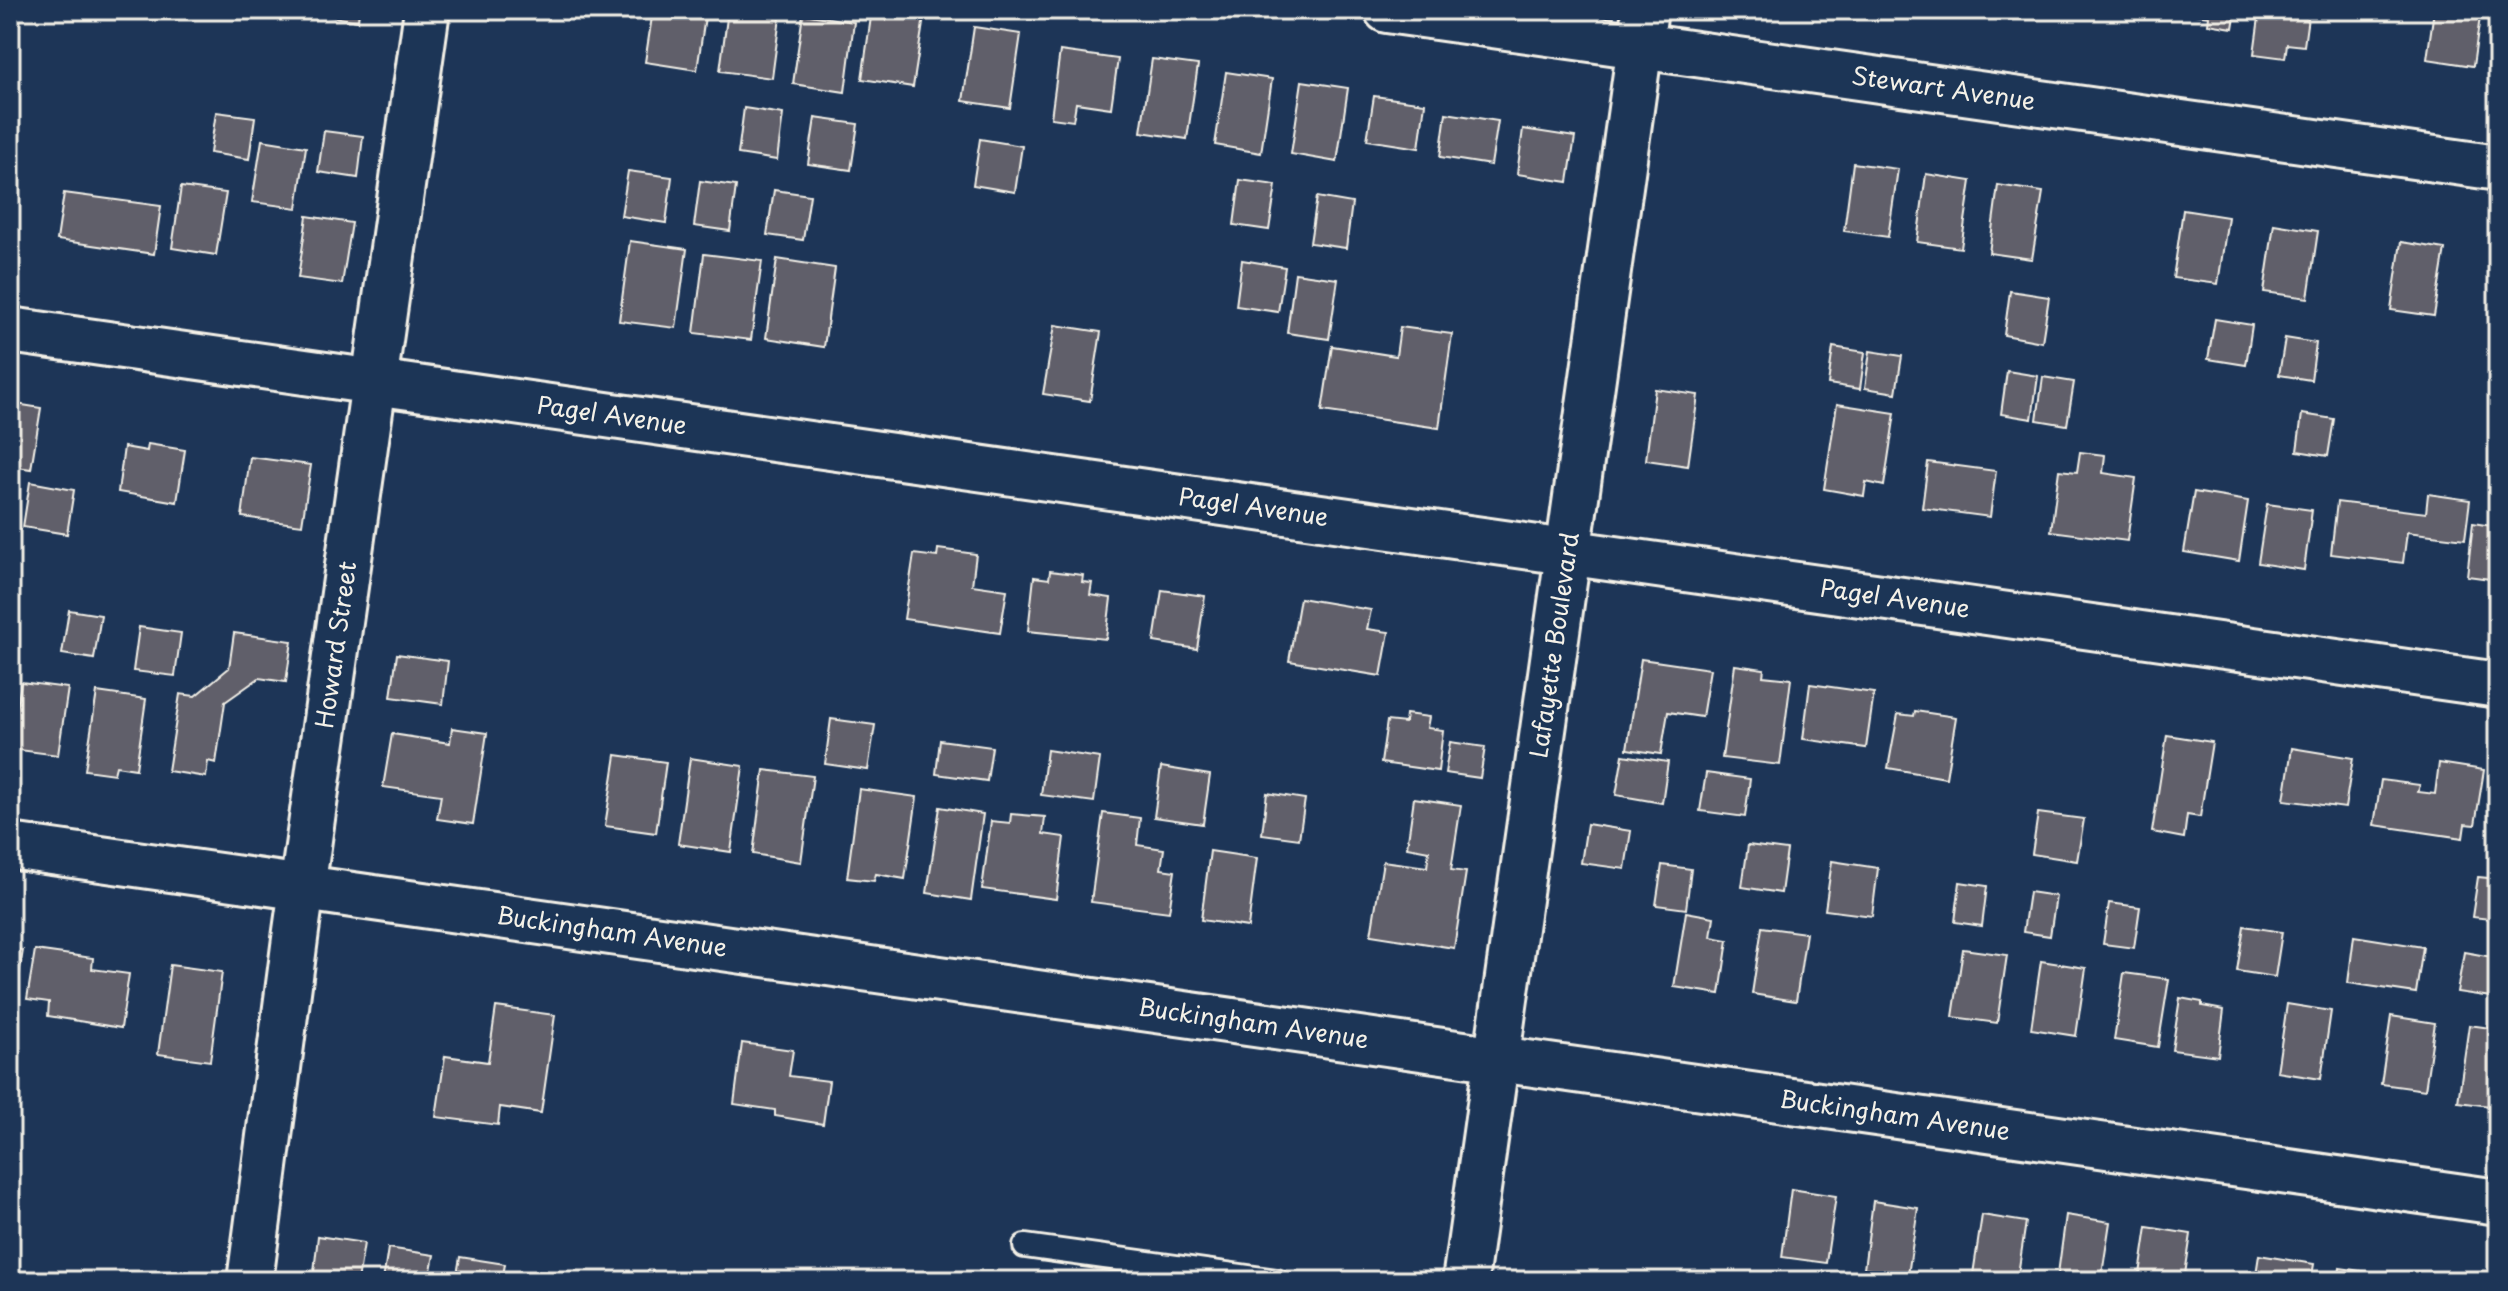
<svg xmlns="http://www.w3.org/2000/svg" width="2508" height="1291" font-family="'Playpen Sans',sans-serif">
<style>
.building{fill:#605e6a;stroke:#f4f1e8;stroke-width:2}
.lines{fill:none;stroke-linecap:round;stroke-linejoin:round}
.service-casing{stroke:#f4f1e8;stroke-width:28}
.minor-casing{stroke:#f4f1e8;stroke-width:50}
.service{stroke:#1d3557;stroke-width:22}
.minor{stroke:#1d3557;stroke-width:44}
.labels{text-anchor:middle;stroke-width:6;stroke-linejoin:round;paint-order:stroke}
.street-label{font-size:24px;fill:#f4f1e8;stroke:#1d3557}
</style>
<rect width="100%" height="100%" fill="#1d3557"/>
<filter id="ink" filterUnits="userSpaceOnUse"><feTurbulence type="fractalNoise" baseFrequency=".0125" numOctaves="2"/><feDisplacementMap in="SourceGraphic" scale="16" xChannelSelector="R" yChannelSelector="G"/><feConvolveMatrix kernelMatrix="1 2 1 2 8 2 1 2 1" color-interpolation-filters="sRGB"/></filter>
<g filter="url(#ink)">
<g class="building">
<path d="M313,10H359L358,21L313,14Z"/>
<path d="M653,10H706L697,70L645,62Z"/>
<path d="M728,10H781L772,78L720,71Z"/>
<path d="M872,10L924,17L913,87L862,79Z"/>
<path d="M2180,10H2236L2233,28L2208,24L2209,16L2179,12Z"/>
<path d="M2260,10H2309L2304,46L2287,44L2285,58L2254,54Z"/>
<path d="M2434,10H2481L2473,66L2427,59Z"/>
<path d="M803,14L854,22L845,92L793,84Z"/>
<path d="M974,27L1021,34L1010,108L963,101Z"/>
<path d="M1060,51L1118,59L1111,108L1076,103L1073,121L1051,118Z"/>
<path d="M1152,59L1198,65L1187,139L1141,132Z"/>
<path d="M1226,72L1272,79L1261,153L1215,145Z"/>
<path d="M1302,81L1348,88L1337,162L1291,154Z"/>
<path d="M1374,96L1425,103L1419,148L1367,140Z"/>
<path d="M744,108L783,114L777,160L738,154Z"/>
<path d="M216,112L255,117L249,159L210,153Z"/>
<path d="M1446,113L1498,121L1491,165L1440,157Z"/>
<path d="M815,118L858,124L851,170L808,164Z"/>
<path d="M1523,129L1575,137L1568,182L1517,174Z"/>
<path d="M324,131L363,136L358,178L318,172Z"/>
<path d="M980,139L1022,146L1015,192L973,185Z"/>
<path d="M262,140L306,147L297,208L252,202Z"/>
<path d="M1853,163L1898,169L1888,237L1844,231Z"/>
<path d="M628,171L672,177L666,223L621,216Z"/>
<path d="M10,173L22,175L12,247H10Z"/>
<path d="M1926,174L1971,181L1961,248L1917,242Z"/>
<path d="M1240,180L1276,185L1269,230L1234,225Z"/>
<path d="M700,181L736,186L730,231L694,226Z"/>
<path d="M1998,185L2043,192L2032,259L1989,253Z"/>
<path d="M181,187L226,193L216,255L172,248Z"/>
<path d="M774,190L810,195L803,240L767,235Z"/>
<path d="M64,193L161,206L154,254L57,240Z"/>
<path d="M1317,197L1352,203L1346,248L1310,243Z"/>
<path d="M2183,210L2228,217L2218,284L2173,278Z"/>
<path d="M307,216L352,223L342,284L298,278Z"/>
<path d="M2274,224L2318,231L2308,298L2264,292Z"/>
<path d="M630,241L687,249L676,328L619,321Z"/>
<path d="M2401,242L2445,249L2434,316L2391,310Z"/>
<path d="M704,254L762,261L751,340L694,333Z"/>
<path d="M777,259L835,268L824,347L766,338Z"/>
<path d="M1242,260L1285,267L1278,312L1236,306Z"/>
<path d="M1295,273L1338,279L1329,339L1287,333Z"/>
<path d="M2010,291L2049,297L2042,342L2004,335Z"/>
<path d="M2215,319L2252,325L2246,365L2208,359Z"/>
<path d="M1055,325L1101,332L1090,401L1043,394Z"/>
<path d="M1400,327L1452,334L1439,428L1322,411L1332,346L1396,356Z"/>
<path d="M2285,338L2316,343L2311,380L2279,375Z"/>
<path d="M1833,347L1865,352L1860,389L1828,384Z"/>
<path d="M1870,351L1902,356L1896,393L1865,388Z"/>
<path d="M2007,371L2038,376L2032,419L2001,414Z"/>
<path d="M2043,377L2074,382L2067,425L2037,420Z"/>
<path d="M1655,389L1698,395L1688,466L1646,460Z"/>
<path d="M10,403L41,408L31,469L10,466Z"/>
<path d="M1837,404L1895,413L1884,486L1866,482L1864,496L1824,489Z"/>
<path d="M2302,414L2334,419L2328,456L2297,451Z"/>
<path d="M148,444L185,450L177,502L118,492L124,447L147,451Z"/>
<path d="M2080,452L2105,455L2103,473L2136,478L2127,541L2051,531L2059,470L2077,472Z"/>
<path d="M250,457L311,465L302,525L242,517Z"/>
<path d="M1928,462L1996,471L1990,517L1922,508Z"/>
<path d="M30,482L74,490L67,534L23,527Z"/>
<path d="M2194,492L2248,501L2239,561L2184,552Z"/>
<path d="M2428,494L2470,500L2465,539L2407,532L2403,563L2331,554L2337,502L2426,513Z"/>
<path d="M2267,504L2312,510L2304,570L2258,563Z"/>
<path d="M2473,523L2498,527V580L2467,576Z"/>
<path d="M938,549L976,554L972,585L1007,590L1000,633L904,619L914,554L937,557Z"/>
<path d="M1050,571L1083,575L1082,582L1092,583L1090,595L1111,598L1106,639L1028,631L1034,577L1049,579Z"/>
<path d="M1162,590L1205,596L1197,649L1154,642Z"/>
<path d="M1300,598L1371,610L1367,629L1389,632L1381,676L1289,661Z"/>
<path d="M69,610L101,615L94,659L62,654Z"/>
<path d="M139,627L181,633L175,676L133,671Z"/>
<path d="M234,633L292,641L286,682L259,678L225,702L216,763L208,761L206,777L168,771L180,694L195,696L229,668Z"/>
<path d="M397,654L448,661L443,704L391,697Z"/>
<path d="M1641,659L1710,669L1702,717L1668,712L1661,754L1627,749Z"/>
<path d="M1735,665L1764,669L1763,676L1791,679L1780,765L1722,758Z"/>
<path d="M21,682L68,688L58,755L11,749Z"/>
<path d="M1810,684L1874,693L1866,748L1803,739Z"/>
<path d="M97,692L146,699L136,769L116,766L114,774L85,770Z"/>
<path d="M1915,711L1956,717L1946,778L1888,768L1898,714L1914,716Z"/>
<path d="M1406,714L1429,717L1427,728L1443,730L1438,771L1381,763L1387,721L1405,723Z"/>
<path d="M831,719L875,725L868,770L825,764Z"/>
<path d="M452,728L487,733L473,824L437,819L441,795L383,787L392,734L450,743Z"/>
<path d="M2167,735L2212,742L2200,817L2187,815L2184,838L2152,832Z"/>
<path d="M940,740L992,747L987,781L936,774Z"/>
<path d="M1450,742L1485,747L1480,778L1445,773Z"/>
<path d="M2292,748L2353,758L2345,808L2284,800Z"/>
<path d="M1047,750L1100,758L1094,802L1041,795Z"/>
<path d="M616,755L666,762L656,833L605,826Z"/>
<path d="M1623,755L1668,762L1662,803L1616,795Z"/>
<path d="M690,758L743,766L731,852L678,844Z"/>
<path d="M2439,763L2484,770L2475,825L2465,824L2463,838L2374,825L2381,780L2420,785L2418,792L2435,794Z"/>
<path d="M1161,767L1210,775L1203,824L1154,817Z"/>
<path d="M764,770L813,776L801,862L753,854Z"/>
<path d="M1706,773L1750,779L1745,817L1700,811Z"/>
<path d="M859,789L917,797L905,879L876,874L874,881L847,878Z"/>
<path d="M1267,793L1305,799L1299,839L1262,834Z"/>
<path d="M1414,798L1461,805L1451,870L1466,872L1454,948L1371,935L1383,861L1427,867L1429,851L1407,847Z"/>
<path d="M940,807L983,814L971,900L927,893Z"/>
<path d="M1103,813L1140,818L1137,845L1164,849L1161,869L1175,871L1169,912L1091,902Z"/>
<path d="M2038,813L2084,819L2077,861L2032,854Z"/>
<path d="M1011,814L1045,817L1043,834L1064,837L1056,899L982,889L991,821L1010,823Z"/>
<path d="M1587,824L1631,831L1625,869L1581,863Z"/>
<path d="M1748,845L1787,850L1781,893L1742,887Z"/>
<path d="M1210,851L1257,858L1248,927L1201,920Z"/>
<path d="M1832,861L1878,868L1872,916L1825,910Z"/>
<path d="M1662,865L1691,869L1686,909L1656,905Z"/>
<path d="M2478,877L2498,879V920L2472,917Z"/>
<path d="M1960,882L1987,886L1982,926L1955,922Z"/>
<path d="M2029,892L2056,896L2050,936L2023,932Z"/>
<path d="M2109,903L2140,907L2134,948L2103,944Z"/>
<path d="M1686,912L1714,917L1711,937L1728,940L1720,994L1674,987Z"/>
<path d="M2244,926L2282,932L2275,977L2237,971Z"/>
<path d="M1762,927L1806,933L1796,1001L1752,994Z"/>
<path d="M2354,936L2423,947L2416,993L2348,983Z"/>
<path d="M10,948L23,950L15,1000L10,999Z"/>
<path d="M1963,949L2007,955L1997,1023L1953,1017Z"/>
<path d="M35,950L93,958L92,969L129,974L121,1028L48,1016L49,1002L27,999Z"/>
<path d="M2464,952L2498,958V998L2457,992Z"/>
<path d="M2041,961L2086,968L2076,1036L2031,1029Z"/>
<path d="M170,965L222,972L210,1061L158,1054Z"/>
<path d="M2124,973L2169,979L2158,1047L2114,1040Z"/>
<path d="M2180,998L2202,1002V1006L2224,1010L2218,1056L2172,1050Z"/>
<path d="M2287,1004L2331,1011L2321,1079L2277,1072Z"/>
<path d="M496,1007L555,1015L541,1113L500,1107L498,1125L436,1117L445,1056L488,1062Z"/>
<path d="M2391,1016L2435,1023L2425,1090L2381,1084Z"/>
<path d="M2469,1025L2498,1029V1107L2458,1102Z"/>
<path d="M742,1043L793,1050L789,1076L829,1081L823,1124L775,1116V1110L734,1104Z"/>
<path d="M1791,1189L1836,1196L1826,1263L1782,1257Z"/>
<path d="M1873,1201L1918,1208L1908,1275L1864,1269Z"/>
<path d="M1982,1215L2026,1222L2017,1281H1972Z"/>
<path d="M2066,1215L2110,1222L2101,1281H2057Z"/>
<path d="M2147,1227L2191,1234L2184,1281H2139Z"/>
<path d="M318,1236L364,1243L358,1281H313Z"/>
<path d="M388,1248L434,1255L429,1281H383Z"/>
<path d="M2259,1255L2314,1264L2311,1281H2255Z"/>
<path d="M460,1257L505,1264L502,1281H456Z"/>
<path d="M2340,1268L2390,1275L2389,1281H2338Z"/>
</g>
<g class="lines">
<g class="service-casing">
<path id="service" d="M1025,1246L1277,1281"/>
</g>
<g class="minor-casing">
<g id="minor">
<path id="s1" d="M1387,10L2498,168"/>
<path id="s2" d="M10,330L2498,685"/>
<path id="s3" d="M10,846L2498,1202"/>
<path id="s4" d="M250,1281L296,931L427,10"/>
<path id="s5" d="M1465,1281L1645,10"/>
</g>
</g>
<use href="#service" class="service"/>
<use href="#minor" class="minor"/>
</g>
</g>
<g class="labels">
<g class="street-label">
<text dy="8" stroke="none"><textPath href="#s1" startOffset="562">Stewart Avenue</textPath></text>
<text dy="8" stroke="none"><textPath href="#s2" startOffset="608">Pagel Avenue</textPath></text>
<text dy="8" stroke="none"><textPath href="#s2" startOffset="1256">Pagel Avenue</textPath></text>
<text dy="8" stroke="none"><textPath href="#s2" startOffset="1904">Pagel Avenue</textPath></text>
<text dy="8" stroke="none"><textPath href="#s4" startOffset="642">Howard Street</textPath></text>
<text dy="8" stroke="none"><textPath href="#s5" startOffset="642">Lafayette Boulevard</textPath></text>
<text dy="8" stroke="none"><textPath href="#s3" startOffset="608">Buckingham Avenue</textPath></text>
<text dy="8" stroke="none"><textPath href="#s3" startOffset="1256">Buckingham Avenue</textPath></text>
<text dy="8" stroke="none"><textPath href="#s3" startOffset="1904">Buckingham Avenue</textPath></text>
</g>
</g>
<rect width="2508" height="1291" fill="none" stroke="#1d3557" stroke-width="40"/>
<rect x="20" y="20" width="2468" height="1251" fill="none" stroke="#f4f1e8" stroke-width="3" filter="url(#ink)"/>
</svg>
